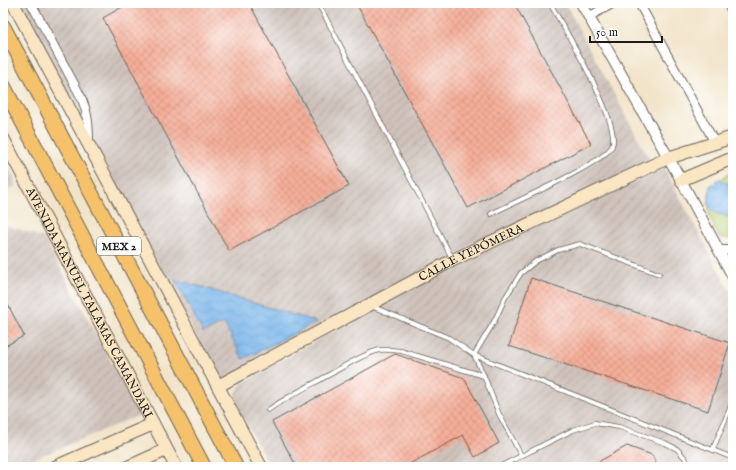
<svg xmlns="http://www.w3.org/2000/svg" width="736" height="470" font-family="'IM FELL English',serif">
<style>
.industrial{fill:url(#industrial-furrows)}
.green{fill:#b7cc70;stroke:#6a7446}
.water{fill:url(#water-waves);stroke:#4a6883}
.building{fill:url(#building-cross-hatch)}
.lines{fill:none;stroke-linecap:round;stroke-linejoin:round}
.service-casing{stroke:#676259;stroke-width:5.5}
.minor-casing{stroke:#676259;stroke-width:10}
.tertiary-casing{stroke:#676259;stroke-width:12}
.secondary-casing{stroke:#676259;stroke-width:14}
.trunk-casing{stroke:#676259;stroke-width:16}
.service{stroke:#fff;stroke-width:4}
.minor{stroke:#fff;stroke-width:8}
.tertiary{stroke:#fff;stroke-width:10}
.secondary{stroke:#fbe6c4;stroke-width:12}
.trunk{stroke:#f5c16b;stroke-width:14}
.labels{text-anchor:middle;stroke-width:4;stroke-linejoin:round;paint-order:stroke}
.shield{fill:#fff;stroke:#606060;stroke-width:1}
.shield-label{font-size:11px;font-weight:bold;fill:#1c1c1c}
.street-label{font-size:12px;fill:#1c1c1c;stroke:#fff}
</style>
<defs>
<pattern id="industrial-furrows" width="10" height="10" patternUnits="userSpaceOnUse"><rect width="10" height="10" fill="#cec1ba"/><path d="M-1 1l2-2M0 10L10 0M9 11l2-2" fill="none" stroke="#b0a59f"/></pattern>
<pattern id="water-waves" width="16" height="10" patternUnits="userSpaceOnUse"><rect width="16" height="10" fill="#77b4ea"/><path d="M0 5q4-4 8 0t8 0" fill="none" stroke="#669ac8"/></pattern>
<pattern id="building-cross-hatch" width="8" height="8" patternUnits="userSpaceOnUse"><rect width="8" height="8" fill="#f5ae99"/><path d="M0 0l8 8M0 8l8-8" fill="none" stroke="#d19583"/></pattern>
</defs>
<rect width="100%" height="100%" fill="#fff"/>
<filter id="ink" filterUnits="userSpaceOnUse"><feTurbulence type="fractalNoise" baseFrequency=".025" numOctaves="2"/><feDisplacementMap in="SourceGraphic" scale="8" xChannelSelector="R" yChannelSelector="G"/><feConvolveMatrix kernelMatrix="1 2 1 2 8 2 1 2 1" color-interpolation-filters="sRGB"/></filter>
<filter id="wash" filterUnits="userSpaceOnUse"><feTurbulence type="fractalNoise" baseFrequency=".012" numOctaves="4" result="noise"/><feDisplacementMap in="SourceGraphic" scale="16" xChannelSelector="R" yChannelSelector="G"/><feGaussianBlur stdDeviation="0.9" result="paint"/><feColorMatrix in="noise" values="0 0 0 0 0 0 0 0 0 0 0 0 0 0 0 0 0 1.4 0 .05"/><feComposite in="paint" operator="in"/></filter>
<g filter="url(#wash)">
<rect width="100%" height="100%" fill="#f2e4c9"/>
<g class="industrial">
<path d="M20,3H565L651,162L484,248L664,168L733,297V467H270L233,399L241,384L430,275L220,382Z"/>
<path d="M3,156L14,177L15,186L6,192H3Z"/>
<path d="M3,224L44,238L140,415L14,467H3Z"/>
</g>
<path class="green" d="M730,173L733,180V239L720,238C708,217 707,211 710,186Z"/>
<g class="water">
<path d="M719,179L733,186V215L728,217L715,213L708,205L710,186Z"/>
<path d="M175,279L317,322L243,359L224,323L203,333Z"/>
</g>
<g id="blocks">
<g class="building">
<path d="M129,3H249L349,186L229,251L103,18Z"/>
<path d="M356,3H514L591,144L468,208Z"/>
<path d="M531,278L730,343L708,411L509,346Z"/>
<path d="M3,295L24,336L3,347Z"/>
<path d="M395,354L464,378L499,443L475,457L463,435L404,467H297L272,422Z"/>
<path d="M627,446L652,455L658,467H589Z"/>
</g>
</g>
</g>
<g filter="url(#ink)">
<use href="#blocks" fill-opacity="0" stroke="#676259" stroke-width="1"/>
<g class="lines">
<g class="service-casing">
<g id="service">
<path d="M318,3L452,258"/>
<path d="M96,4L98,3"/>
<path d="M491,214C512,203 605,163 612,146C622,123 563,27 550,3"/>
<path d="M659,274L580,244L558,250L536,261L521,273L505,298L495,320L474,355L733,458"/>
<path d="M371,306L449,338L474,355L484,376L499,414L521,455"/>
<path d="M268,410C287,397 307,387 327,376C343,367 361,355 379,350C387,349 393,350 401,351L484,376"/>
<path d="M713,449L733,401"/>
<path d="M499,467L573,430L595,423L619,427L665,443L677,449L685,458L690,467"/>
</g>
</g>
<g class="minor-casing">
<g id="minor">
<path d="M31,3L80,95C88,112 89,124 89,143"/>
<path d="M639,3L715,143"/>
<path d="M727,3L733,13"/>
<path d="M588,17L614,3"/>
<path d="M718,250H733"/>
</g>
</g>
<g class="tertiary-casing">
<path id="tertiary" d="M581,3L681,180L733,277"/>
</g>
<g class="secondary-casing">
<g id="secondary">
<path d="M13,3L261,467"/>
<path id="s1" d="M3,138L176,467"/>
<path d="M681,180L733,158"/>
<path id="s2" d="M218,386L453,260L668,158L733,137"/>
<path d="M55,467L153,424"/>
<path d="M128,467L166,450"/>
</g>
</g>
<g class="trunk-casing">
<g id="trunk">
<path d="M3,26L236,467"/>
<path d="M3,85L204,467"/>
</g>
</g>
<use href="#service" class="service"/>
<use href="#minor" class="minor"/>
<use href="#tertiary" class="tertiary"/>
<use href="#secondary" class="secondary"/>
<use href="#trunk" class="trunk"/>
</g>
</g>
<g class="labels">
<rect class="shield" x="97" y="237" width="44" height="18" rx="3"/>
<g class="shield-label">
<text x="119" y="250">MEX 2</text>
</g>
<g class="street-label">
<text dy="4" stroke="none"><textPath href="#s2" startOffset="286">CALLE YEPÓMERA</textPath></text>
<text dy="4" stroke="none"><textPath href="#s1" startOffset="186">AVENIDA MANUEL TALAMAS CAMANDARI</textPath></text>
</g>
</g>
<rect width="736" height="470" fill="none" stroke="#fff" stroke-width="16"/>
<path d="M590 36v6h72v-6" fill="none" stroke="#1c1c1c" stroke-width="2"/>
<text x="596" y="36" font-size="12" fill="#1c1c1c" stroke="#ffffff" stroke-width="3" paint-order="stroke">50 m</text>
</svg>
